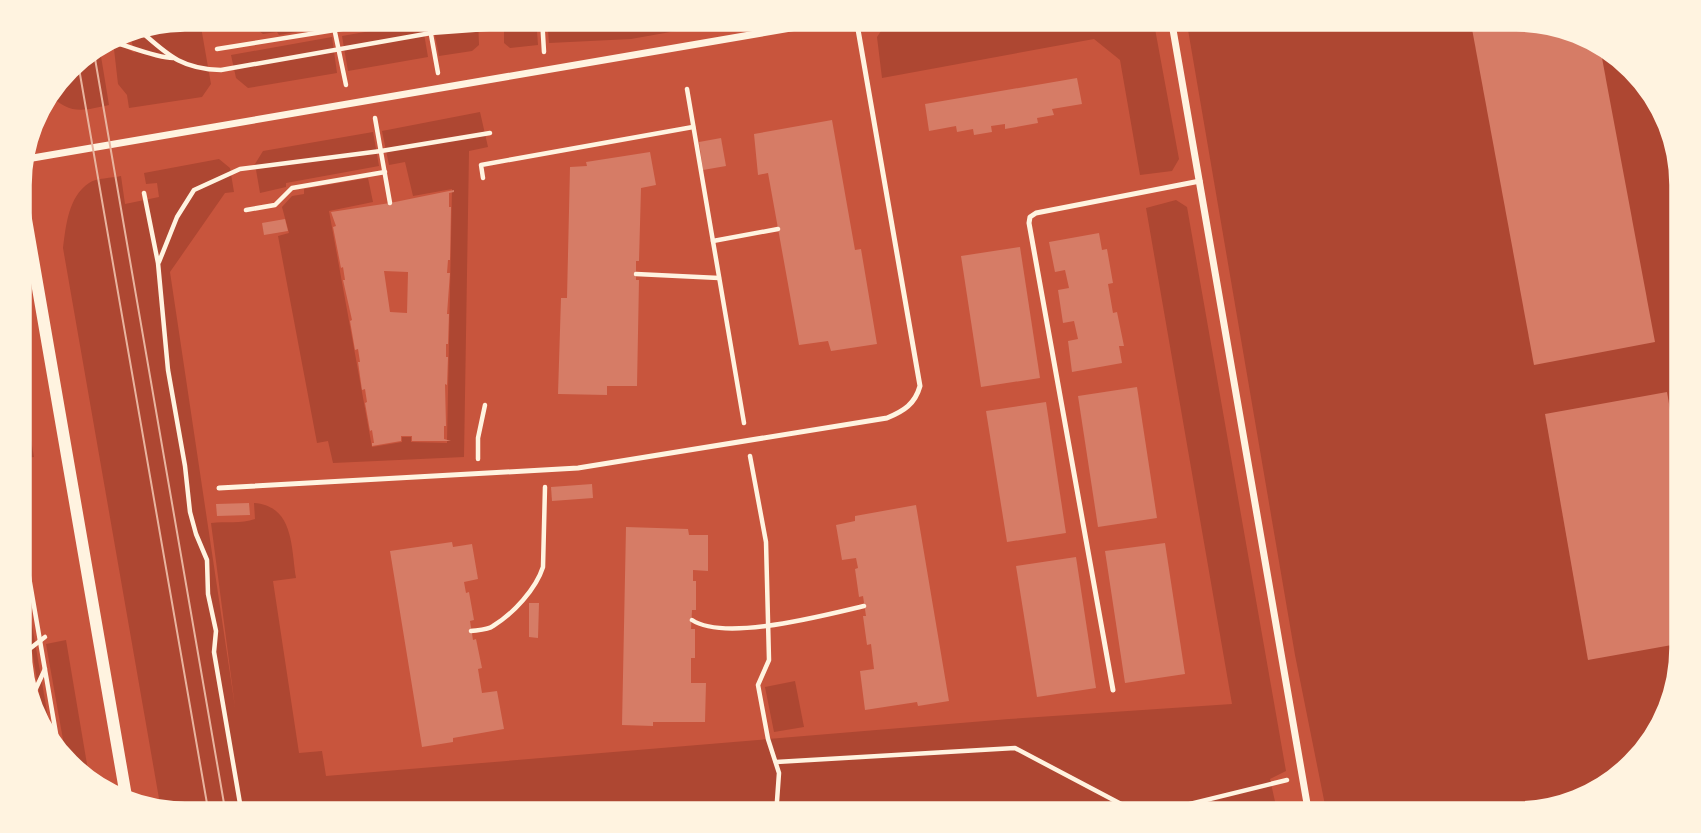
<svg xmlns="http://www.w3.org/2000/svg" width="1701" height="833" font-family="Figtree,sans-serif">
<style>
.green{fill:#ae4732}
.building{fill:#d67c66;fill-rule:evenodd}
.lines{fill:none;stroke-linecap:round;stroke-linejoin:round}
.path{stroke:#fff3e0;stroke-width:4.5}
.service{stroke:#fff3e0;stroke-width:5}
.minor{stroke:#fff3e0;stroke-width:7}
.tertiary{stroke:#fff3e0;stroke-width:12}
.tram{stroke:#e9b49f;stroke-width:2}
.rim{fill:none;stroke:#fff3e0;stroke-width:3.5}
</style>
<rect width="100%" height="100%" fill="#c8553d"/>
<g class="green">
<path d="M253,18H324L326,27L279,35L277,32L263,34L254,27Z"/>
<path d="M436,18H478L479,45L472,51L439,56L432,20H436Z"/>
<path d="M504,18H536L538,45L510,48L504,43Z"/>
<path d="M547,18H749L631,39L549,43Z"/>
<path d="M925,18H1153L1179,159L1172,171L1140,175L1120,60L1094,39L882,78L877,37L885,25Z"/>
<path d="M1186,18H1517L1590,35L1655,91L1682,163L1683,649L1666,722L1610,787L1527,815H1327L1295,655Z"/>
<path d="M176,19L178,31L201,27L211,84L202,97L129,108L127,95L118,84L114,49L122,46L135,53L130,37L121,30Z"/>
<path d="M422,22L428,57L348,71L342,36Z"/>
<path d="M332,37L337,73L248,88L236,78L231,55Z"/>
<path d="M99,44L109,105C82,111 69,115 48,93L74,59Z"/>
<path d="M480,112L488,147L469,151L464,457L333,463L328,441L317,443L278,236L289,233L282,207L292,196L304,194V189L368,178L373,202L329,211L372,447L402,442V437H411V442L447,443L452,189L413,196L405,162L389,165L382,131Z"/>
<path d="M373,132L379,166L286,183V187L260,193L255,164L263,151Z"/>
<path d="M219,159L230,168L234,192L225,193L170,272L235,707L211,523C226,521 241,524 255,519L254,503C294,506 291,547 296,578L273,581L299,753L322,751L326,776L1009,719L1232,704L1146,208L1176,200L1187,207L1286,771L1270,779L1278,815H184L161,810L63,248C66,226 68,197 89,183C96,178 112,178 121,176L125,204L159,197L157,183L146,184L144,173Z"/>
<path d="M18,366L34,457L19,459Z"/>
<path d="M19,550L54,752L47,739L19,574Z"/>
<path d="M66,640L90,782L67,762L46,644Z"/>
<path d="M795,681L804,727L774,732L765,687Z"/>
</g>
<g class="building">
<path d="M1470,18H1517L1590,35L1599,42L1655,342L1534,365Z"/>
<path d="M1077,78L1082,104L1052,109L1054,115L1037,118L1038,123L1005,129V124L991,126L992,132L974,135L973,129L957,132L956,126L929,131L925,104Z"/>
<path d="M832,120L855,250L861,249L877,344L831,351L828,341L799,345L768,173L758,175L754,134Z"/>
<path d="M721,138L726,166L703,170L699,142Z"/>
<path d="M650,152L656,185L641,188L639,261H636V280H639L637,386H607V395L558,394L561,298H567L570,167L587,166L586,162Z"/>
<path d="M454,190V192L449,193V207H451L450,260H448L447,273H450L447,314H449L448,344H446V357H448L447,385L445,384L446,426H444V439L451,441H412V436H401V441L372,446V443H374L372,430L370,431L365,403L367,402L365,389L362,390L358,362H360L358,349L355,350L350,321L352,320L343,280H345L343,267L341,268L333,227L336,226L331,212L390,203ZM384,271L408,272L407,313L390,312Z"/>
<path d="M285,219L288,231L264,235L262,223Z"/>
<path d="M1099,233L1102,250L1107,249L1113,283L1108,284L1113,313L1117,312L1124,346H1119L1122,363L1072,372L1068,341L1078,339L1074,321L1063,323L1058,290L1069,288L1065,270L1055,272L1049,242Z"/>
<path d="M1020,247L1040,378L981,387L961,256Z"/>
<path d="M1137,387L1157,518L1098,527L1078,396Z"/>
<path d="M1667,392L1683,486V643L1588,660L1545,414Z"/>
<path d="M1046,402L1066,533L1007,542L986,411Z"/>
<path d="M592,484L593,498L552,501L551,487Z"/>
<path d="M249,503L250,515L217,516L216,504Z"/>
<path d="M916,505L949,701L918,706L917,702L865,710L860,671L874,669L871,644L867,645L863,616H866L863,596L859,597L855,569L858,568L856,558L842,560L836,525L855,521V516Z"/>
<path d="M626,527L688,529L689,535H708V571L693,570V581H696V610H692L691,629H695V658H691V683H706L705,722H653V726L622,725Z"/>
<path d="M452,542L453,547L472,544L478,579L464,582L466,593L469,592L474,620L470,621L473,640L476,639L482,668L478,669L482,693L497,691L504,729L453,738V742L422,747L390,551Z"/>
<path d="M1165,543L1185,674L1125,683L1105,551Z"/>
<path d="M1076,557L1096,688L1037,697L1016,566Z"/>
<path d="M529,603H539L538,638L529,637Z"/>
</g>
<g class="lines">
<g class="path">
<path d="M332,18L346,85"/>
<path d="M428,18L438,73"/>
<path d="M542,18L544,52"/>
<path d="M136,27C166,53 179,69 221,70L431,33L543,25L611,18"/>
<path d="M107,40C126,45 156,58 173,58"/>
<path d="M217,49L410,18"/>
<path d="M687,89L744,423"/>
<path d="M375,118L390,203"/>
<path d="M483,178L481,165L693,127"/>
<path d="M144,193L158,263L168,370L185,466L190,512L196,534L207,560L208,594L216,631L214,652L242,815"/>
<path d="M246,210L275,205L292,188L385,172"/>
<path d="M713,241L778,229"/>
<path d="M159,262L177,217L194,190L240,169L381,151L490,133"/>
<path d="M636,274L719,278"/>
<path d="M750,456L766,542L769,660L758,685L768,739L779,773L776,815"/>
<path d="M478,459V438L485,405"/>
<path d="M19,519L60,757"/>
<path d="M692,620C725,642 825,615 864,606"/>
<path d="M471,631C478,630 488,630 493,626C513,614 536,589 543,567L545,487"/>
<path d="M19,657L45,637"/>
<path d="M31,699L45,669"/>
<path d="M776,762L1015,748L1142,815"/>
<path d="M1145,815L1287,780"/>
</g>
<g class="service">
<path d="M219,488L578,468L887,418C904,411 915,404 920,386L856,18"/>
<path d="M1113,690L1029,223L1030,217L1036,213L1200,181"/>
</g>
<g class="minor">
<path d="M1171,18L1309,815"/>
<path d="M21,160L849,18"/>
</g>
<path class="tertiary" d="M18,173L127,802"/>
<g class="tram">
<path d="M93,47L226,815"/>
<path d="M77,57L209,815"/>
</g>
</g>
<path d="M0 0H1701V833H0ZM185 30H1516A155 155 0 0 1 1671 185V648A155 155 0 0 1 1516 803H185A155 155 0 0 1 30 648V185A155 155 0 0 1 185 30Z" fill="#fff3e0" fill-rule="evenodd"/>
<path class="rim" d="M185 30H1516A155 155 0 0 1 1671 185V648A155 155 0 0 1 1516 803H185A155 155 0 0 1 30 648V185A155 155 0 0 1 185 30Z"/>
</svg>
